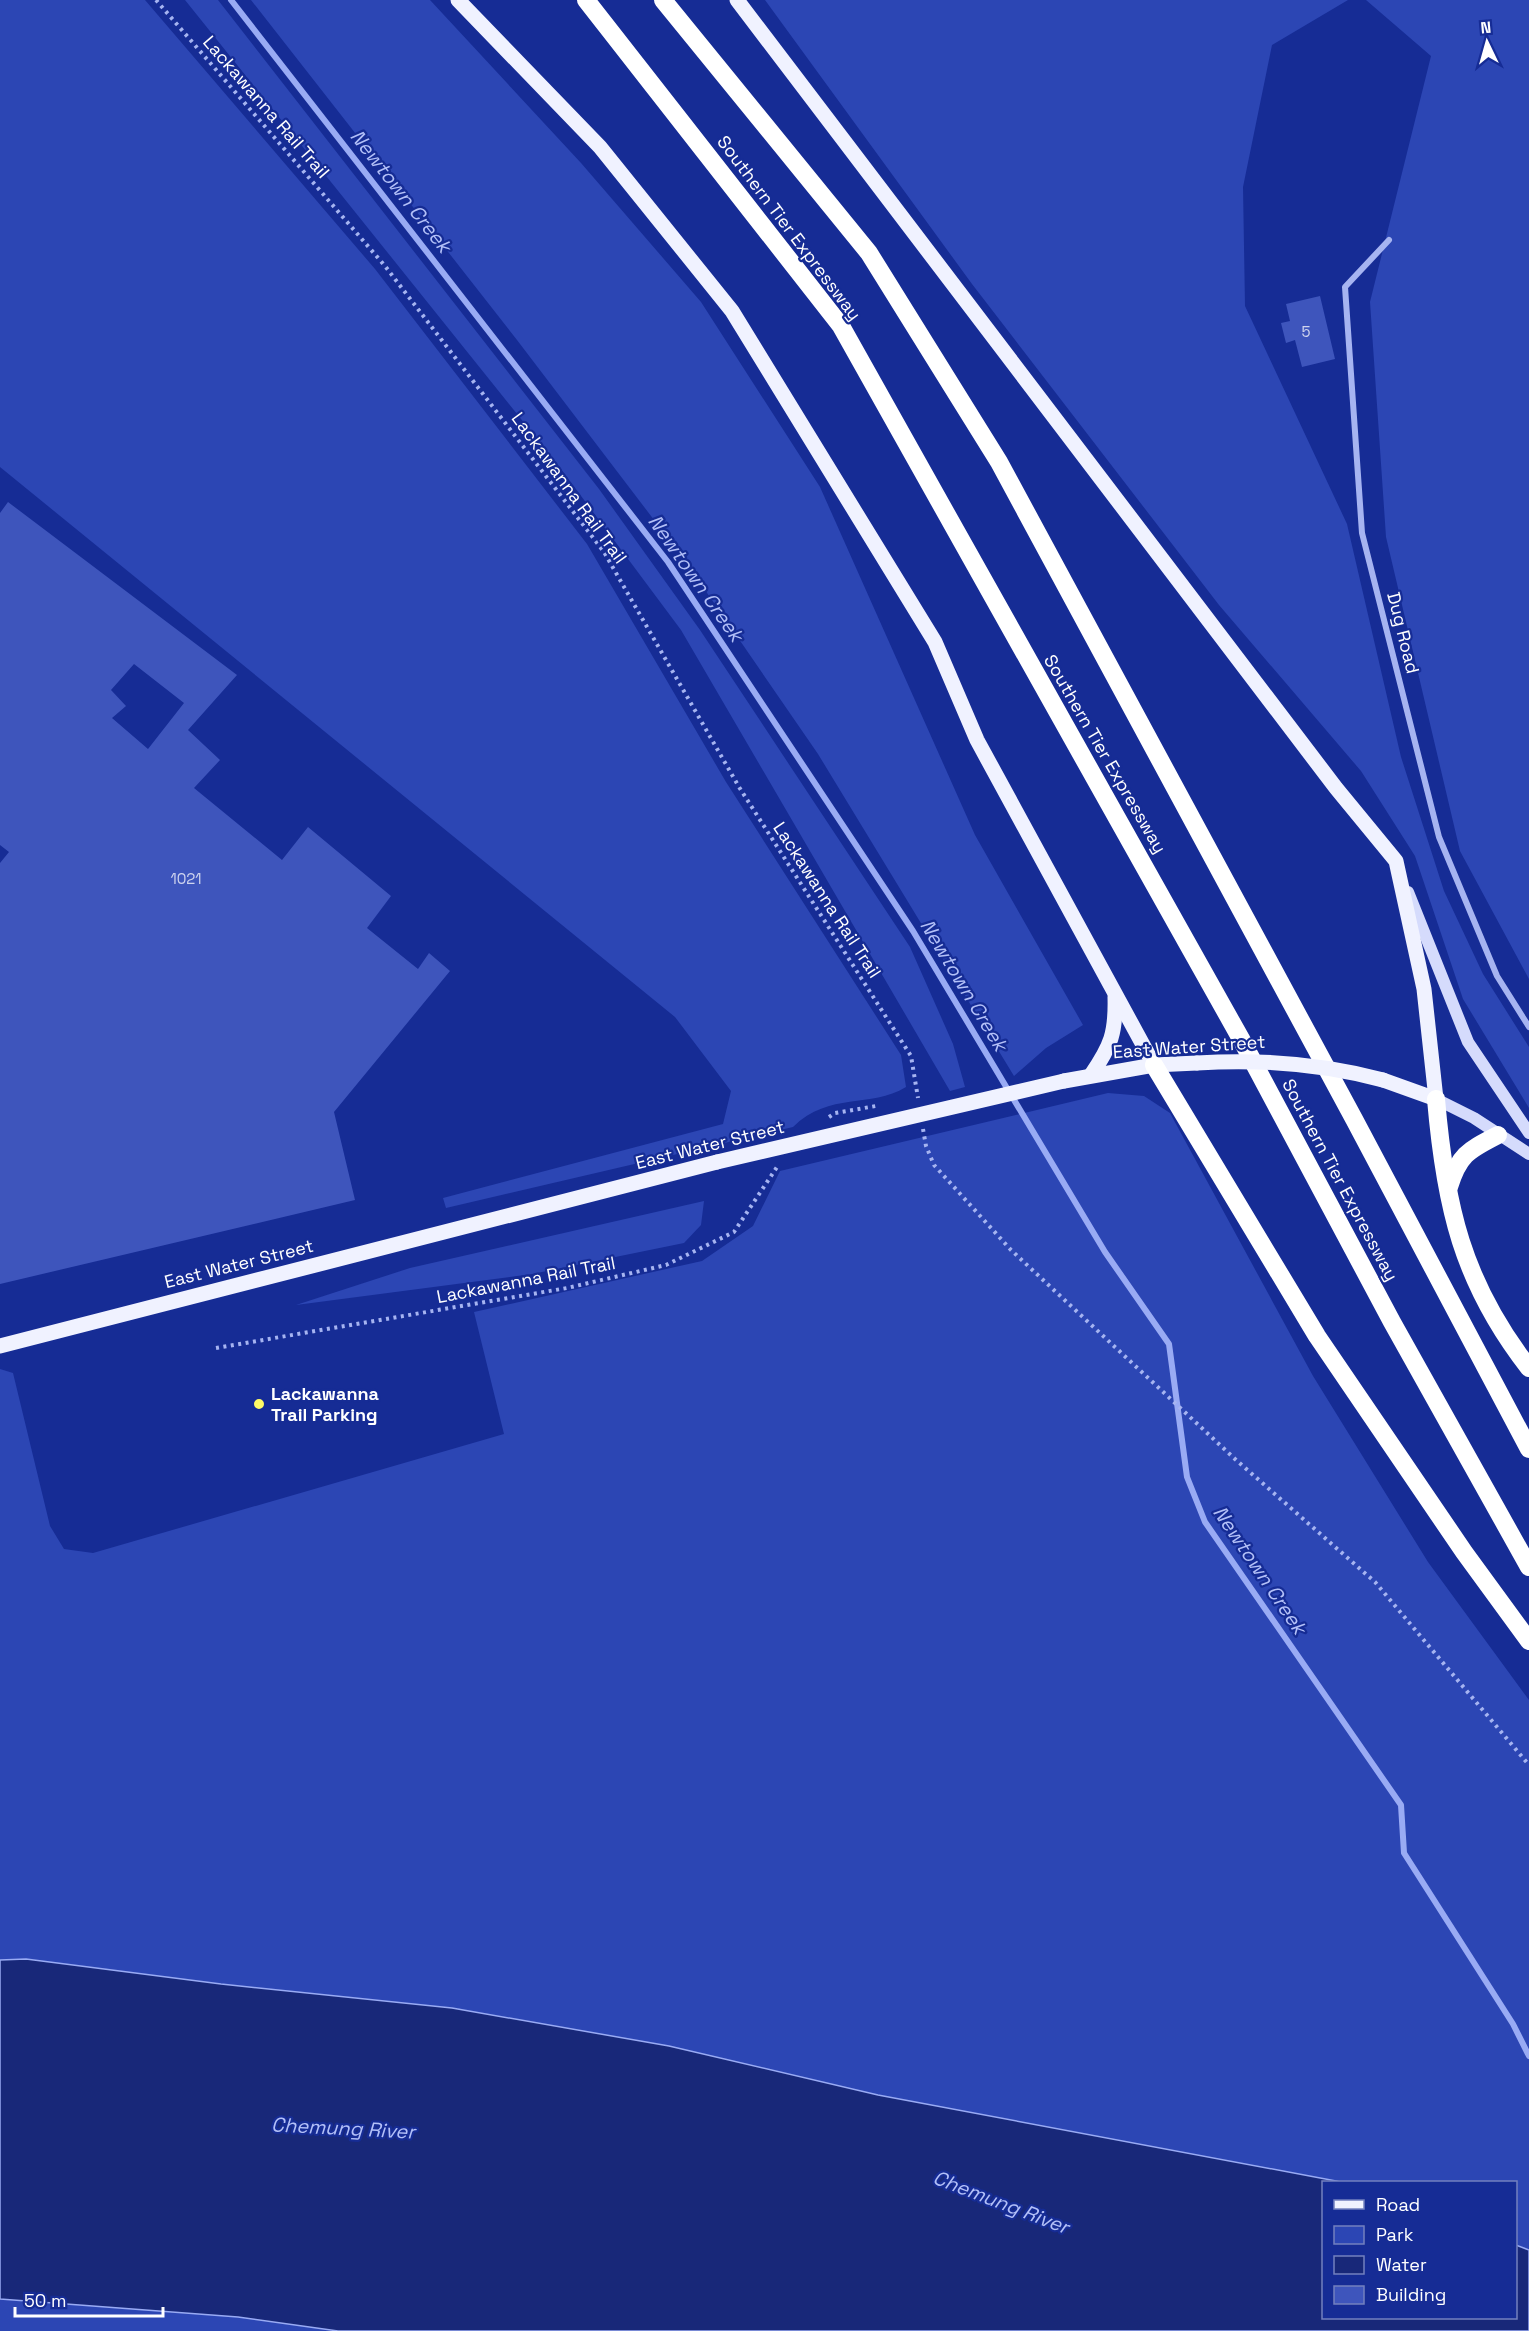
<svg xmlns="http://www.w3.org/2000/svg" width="1529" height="2331" font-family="'Space Grotesk',sans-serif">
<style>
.green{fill:#2c46b4}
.water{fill:#182879;stroke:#99abf4;stroke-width:1.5}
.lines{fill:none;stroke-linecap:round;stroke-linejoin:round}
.stream{stroke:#99abf4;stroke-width:6}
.building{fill:#3e55bc;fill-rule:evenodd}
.path{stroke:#a6b4f1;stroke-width:4;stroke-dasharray:3 4.5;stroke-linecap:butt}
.street{stroke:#a6b4f1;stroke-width:6}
.secondary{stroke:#d5dbfc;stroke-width:12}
.primary{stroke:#f0f2ff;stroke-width:15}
.highway{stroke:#fff;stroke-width:18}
.primary-bridge{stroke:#f0f2ff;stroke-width:15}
.poi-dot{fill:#fffb66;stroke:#162c95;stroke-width:2}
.labels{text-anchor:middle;stroke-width:4.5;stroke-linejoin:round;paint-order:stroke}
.number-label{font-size:15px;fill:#cfd4ee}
.street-label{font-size:18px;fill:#fff;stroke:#162c95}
.poi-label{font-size:18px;font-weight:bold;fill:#fff;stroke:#162c95;text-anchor:start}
.water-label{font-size:20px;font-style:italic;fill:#b3c0f8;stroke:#162c95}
</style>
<rect width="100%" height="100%" fill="#162c95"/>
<g class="green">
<path d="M0,0H145L375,269L587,544L726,782L901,1055L906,1087C870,1109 830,1091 793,1127L446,1208L443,1198L723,1124L731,1091L675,1017L0,467Z"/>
<path d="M185,0H218L599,489L700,630L910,947L953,1044L965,1087L950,1091L681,630L558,465Z"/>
<path d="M251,0H430L581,163L701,302L820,487L975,835L1083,1025L1046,1048L1014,1076L818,754L683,558L517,340Z"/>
<path d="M765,0H1348L1272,45L1243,187L1245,306L1347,524L1401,757L1444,891L1483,974L1529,1047V1108L1463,999L1415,856L1361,771L1219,605L972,284Z"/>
<path d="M1366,0H1529V979L1460,851L1386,537L1370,302L1431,56Z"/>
<path d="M1108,1093L1144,1096L1170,1113L1313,1376L1428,1562L1529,1700V2250L1516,2245V2182H1324L1292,2173L878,2095L669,2046L452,2008L221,1984L26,1959L0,1960V1369L13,1373L50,1526L64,1549L93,1553L504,1434L474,1312L702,1261L753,1226L780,1171Z"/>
<path d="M704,1201L701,1225L684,1243L532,1274L296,1305L410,1268Z"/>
<path d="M0,2299L238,2317L338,2331H0Z"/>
</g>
<path class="water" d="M26,1959L221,1984L452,2008L669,2046L878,2095L1336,2181L1340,2182H1324V2318H1516V2245L1529,2250V2331H338L238,2317L0,2299V1960Z"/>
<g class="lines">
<path class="stream" d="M231,0L668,562L913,931L1105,1252L1169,1344L1187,1477L1205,1522L1401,1805L1404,1853L1513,2024L1529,2056"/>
</g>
<g class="building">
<path d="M1320,296L1335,359L1302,367L1295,340L1286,343L1281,323L1290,321L1286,304Z"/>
<path d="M8,502L237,675L188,730L220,760L194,788L282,860L308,827L391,896L367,928L418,969L429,953L450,971L334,1112L355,1200L0,1284V863L9,852L0,845V513ZM134,664L184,703L148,749L112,718L126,706L111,690Z"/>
</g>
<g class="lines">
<g class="path">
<path d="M156,0L385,266L604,552L739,787L911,1056L918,1098"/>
<path d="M829,1117L835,1113L876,1106"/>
<path d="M923,1129L926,1146L934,1165L1011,1250L1235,1459L1375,1582L1529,1765"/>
<path d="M216,1348L567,1288L666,1265L734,1232L779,1164"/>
</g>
<path class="street" d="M1389,240L1345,287L1362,533L1439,837L1497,976L1529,1027"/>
<g class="secondary">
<path d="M1408,892L1468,1042L1529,1133"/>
<path d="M1436,1099L1474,1118L1529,1154"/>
</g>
<g class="primary">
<path d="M458,0L600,147L732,311L935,642L977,740L1154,1065"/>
<path d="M737,0L1336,788L1396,861L1424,989L1436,1099L1383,1080"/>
<path d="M1091,1075C1111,1046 1116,1033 1115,997"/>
<path d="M1064,1081L1154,1065L1197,1063"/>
<path d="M0,1346L717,1162"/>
</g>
<g class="highway">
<path d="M586,0L841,326L1241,1039L1392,1322L1529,1567"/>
<path d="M663,0L869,253L999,462L1354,1119L1529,1449"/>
<path d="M1154,1065L1317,1336L1464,1552L1529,1641"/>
<path d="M1436,1099C1445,1205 1462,1282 1529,1368"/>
<path d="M1449,1187C1459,1154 1469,1150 1498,1135"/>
</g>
<g class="primary-bridge">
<path d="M1197,1063C1261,1059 1320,1063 1383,1080"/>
<path d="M717,1162L1064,1081"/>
</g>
</g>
<circle class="poi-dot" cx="259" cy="1404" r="6"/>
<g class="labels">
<g class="number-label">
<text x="1306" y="337">5</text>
<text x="186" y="884">1021</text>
</g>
<g class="street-label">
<text transform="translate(266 107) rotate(49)" y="6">Lackawanna Rail Trail</text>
<text transform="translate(789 228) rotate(53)" y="6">Southern Tier Expressway</text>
<text transform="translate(569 488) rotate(54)" y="6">Lackawanna Rail Trail</text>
<text transform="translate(1403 633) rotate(76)" y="6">Dug Road</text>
<text transform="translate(1105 754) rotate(60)" y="6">Southern Tier Expressway</text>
<text transform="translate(827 900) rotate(57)" y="6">Lackawanna Rail Trail</text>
<text transform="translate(1189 1047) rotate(-4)" y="6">East Water Street</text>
<text transform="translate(710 1145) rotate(-14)" y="6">East Water Street</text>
<text transform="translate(1340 1180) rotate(62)" y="6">Southern Tier Expressway</text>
<text transform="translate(239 1264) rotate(-14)" y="6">East Water Street</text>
<text transform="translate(526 1280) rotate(-11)" y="6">Lackawanna Rail Trail</text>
</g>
<g class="poi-label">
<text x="271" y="1400">Lackawanna<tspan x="271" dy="21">Trail Parking</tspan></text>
</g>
<g class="water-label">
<text transform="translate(401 191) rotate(52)" y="7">Newtown Creek</text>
<text transform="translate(696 578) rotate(55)" y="7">Newtown Creek</text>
<text transform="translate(964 985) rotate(59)" y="7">Newtown Creek</text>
<text transform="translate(1260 1570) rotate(56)" y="7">Newtown Creek</text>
<text transform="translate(343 2128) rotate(3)" y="7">Chemung River</text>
<text transform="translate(1001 2202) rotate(21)" y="7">Chemung River</text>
</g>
</g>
<rect x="1322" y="2181" width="195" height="138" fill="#162c95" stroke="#7380bf" stroke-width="1.5"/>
<rect x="1334" y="2200" width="30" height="9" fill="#f0f2ff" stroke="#7380bf" stroke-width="1.5"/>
<text x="1376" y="2211" font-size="18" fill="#ffffff">Road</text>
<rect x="1334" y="2226" width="30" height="18" fill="#2c46b4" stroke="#7380bf" stroke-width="1.5"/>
<text x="1376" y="2241" font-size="18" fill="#ffffff">Park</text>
<rect x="1334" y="2256" width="30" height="18" fill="#182879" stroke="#7380bf" stroke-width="1.5"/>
<text x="1376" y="2271" font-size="18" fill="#ffffff">Water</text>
<rect x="1334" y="2286" width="30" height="18" fill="#3e55bc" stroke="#7380bf" stroke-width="1.5"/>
<text x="1376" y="2301" font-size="18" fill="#ffffff">Building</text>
<g transform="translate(1487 42) rotate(355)" stroke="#162c95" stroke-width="4.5" paint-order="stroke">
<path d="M0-4.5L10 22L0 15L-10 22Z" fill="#ffffff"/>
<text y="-9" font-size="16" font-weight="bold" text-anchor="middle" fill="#ffffff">N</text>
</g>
<path d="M15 2307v9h148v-9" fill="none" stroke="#ffffff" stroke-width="3"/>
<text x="24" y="2307" font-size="18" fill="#ffffff" stroke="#162c95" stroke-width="4.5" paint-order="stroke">50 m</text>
</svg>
